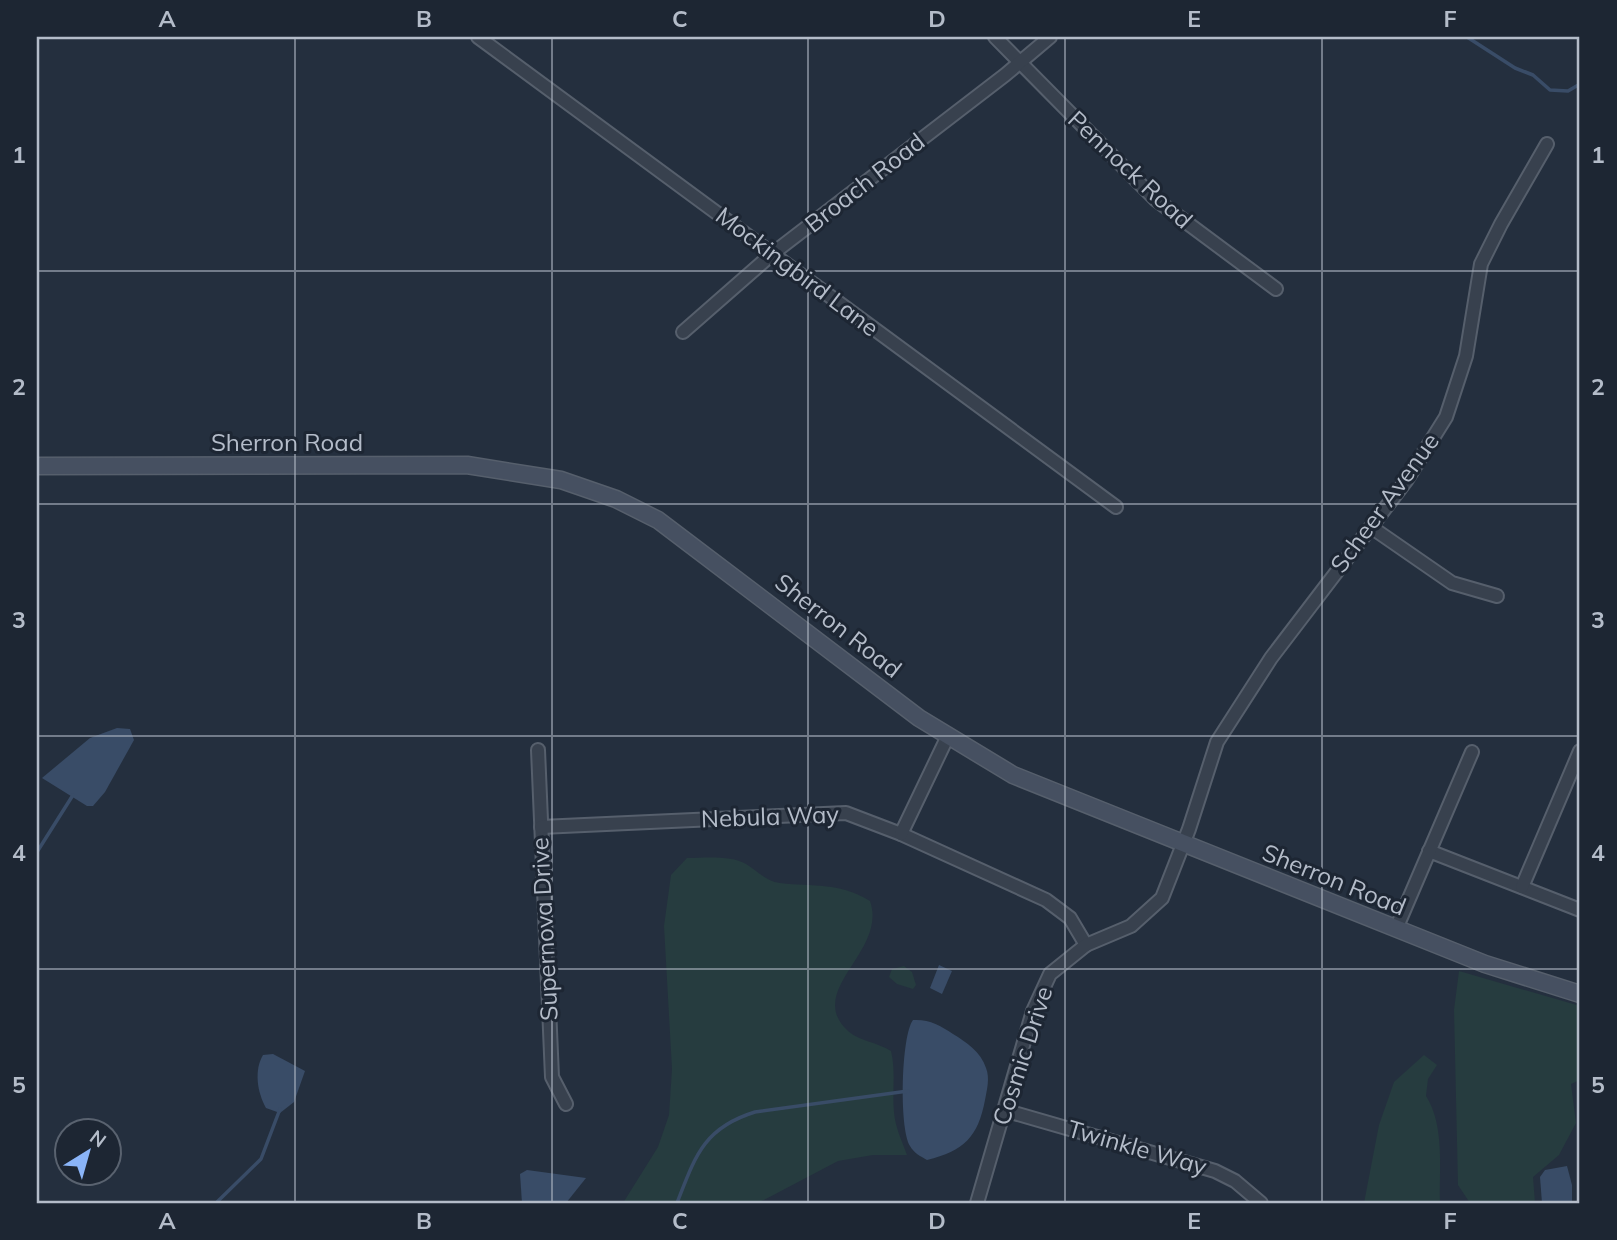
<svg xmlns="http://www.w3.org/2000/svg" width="1617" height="1240" font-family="Mulish,sans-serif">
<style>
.green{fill:#263c3f}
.water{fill:#394c67}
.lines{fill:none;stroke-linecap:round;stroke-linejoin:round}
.stream{stroke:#394c67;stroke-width:3.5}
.minor-casing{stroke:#565f6c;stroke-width:16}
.secondary-casing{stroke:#565f6c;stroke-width:19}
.minor{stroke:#38414e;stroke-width:12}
.secondary{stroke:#465061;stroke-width:16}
.grid{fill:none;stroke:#b4bcc9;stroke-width:2;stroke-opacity:0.55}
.labels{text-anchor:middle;stroke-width:6;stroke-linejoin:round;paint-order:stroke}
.street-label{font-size:24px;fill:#b4bcc9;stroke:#1d2633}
.neatline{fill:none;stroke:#b4bcc9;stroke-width:2.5}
.grid-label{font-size:23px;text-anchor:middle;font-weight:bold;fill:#b4bcc9}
</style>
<rect width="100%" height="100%" fill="#242f3e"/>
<g class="green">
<path d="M687,858C704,858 731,855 746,864C758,871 765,881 780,883C813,887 840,882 870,901C888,952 804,990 848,1031C861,1042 877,1042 891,1051C896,1072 892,1091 894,1112C895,1127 902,1141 907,1155H873L838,1161L758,1203H623L658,1147L669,1115L672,1069L664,926L671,875Z"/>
<path d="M904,966L912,972L916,985L913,989L897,984L889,977L892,969Z"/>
<path d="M1459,971L1580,1006V1080L1571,1084L1576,1123L1559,1155L1533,1177L1535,1203H1470L1458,1185L1454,1010Z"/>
<path d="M1424,1055L1437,1065L1428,1079L1426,1096C1445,1126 1439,1169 1440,1203H1364L1379,1125L1394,1082Z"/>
</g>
<g class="water">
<path d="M117,728L130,729L134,740L105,792L93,806H87L42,778L90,738Z"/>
<path d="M939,965L952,971L942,994L930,988Z"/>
<path d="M913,1020C929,1019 940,1025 953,1034C966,1042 981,1052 986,1068C990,1078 987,1089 985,1100C978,1137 964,1151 927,1160C920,1156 914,1153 910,1146C899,1128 901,1036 913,1020Z"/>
<path d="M273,1054L305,1071L294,1102L280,1113L266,1108C257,1092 254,1070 263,1055Z"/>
<path d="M1567,1166L1572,1185V1203H1542L1540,1177L1545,1170Z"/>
<path d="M527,1170L586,1178L566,1203H522L520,1174Z"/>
</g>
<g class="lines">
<g class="stream">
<path d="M1467,37L1515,68L1533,75L1550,90L1568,91L1580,84"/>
<path d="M37,852L73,795"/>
<path d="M216,1203L261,1159L280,1109"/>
<path d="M677,1203C695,1157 703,1128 755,1112L908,1091"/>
</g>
<g class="minor-casing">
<g id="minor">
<path d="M478,37L1116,507"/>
<path d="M995,37L1155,199L1276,289"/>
<path d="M683,332L772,254L1005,75L1050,37"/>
<path d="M1371,527L1452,583L1497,596"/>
<path d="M538,750L552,1077L566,1104"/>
<path d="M541,827L846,813L901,834L1046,900L1070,918L1086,945"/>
<path d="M901,834L947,738"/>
<path d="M1429,851L1580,910"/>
<path d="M1522,887L1580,751"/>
<path d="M1396,929L1472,752"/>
<path d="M1004,1110L1215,1171L1235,1181L1261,1203"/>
<path d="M977,1203L1033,1011L1050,974L1086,945L1131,926L1162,898L1189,829L1217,742L1271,658L1406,481L1446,417L1466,356L1481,264L1501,224L1547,144"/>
</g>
</g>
<g class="secondary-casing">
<path id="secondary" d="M37,466L467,465L561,480L616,499L658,520L919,718L1013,775L1485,964L1580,994"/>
</g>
<use href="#minor" class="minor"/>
<use href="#secondary" class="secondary"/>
</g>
<path class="grid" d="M295,37V1203M552,37V1203M808,37V1203M1065,37V1203M1322,37V1203M37,271H1580M37,504H1580M37,736H1580M37,969H1580"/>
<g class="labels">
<g class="street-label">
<text transform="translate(1130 170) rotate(43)" y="8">Pennock Road</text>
<text transform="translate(865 183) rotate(-38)" y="8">Broach Road</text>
<text transform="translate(797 272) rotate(37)" y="8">Mockingbird Lane</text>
<text x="287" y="451">Sherron Road</text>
<text transform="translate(1385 503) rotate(-54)" y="8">Scheer Avenue</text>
<text transform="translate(838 626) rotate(38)" y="8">Sherron Road</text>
<text transform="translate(770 817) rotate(-2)" y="8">Nebula Way</text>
<text transform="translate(1334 880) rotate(22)" y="8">Sherron Road</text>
<text transform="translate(545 929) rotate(-93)" y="8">Supernova Drive</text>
<text transform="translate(1023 1056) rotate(-72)" y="8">Cosmic Drive</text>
<text transform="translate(1137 1148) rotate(16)" y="8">Twinkle Way</text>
</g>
</g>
<rect width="1617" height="1240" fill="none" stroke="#1d2633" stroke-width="77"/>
<g transform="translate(88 1152) rotate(37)"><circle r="33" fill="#1d2633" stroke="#59626f" stroke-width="2"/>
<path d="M0-5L12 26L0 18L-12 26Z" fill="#8ab4f8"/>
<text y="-10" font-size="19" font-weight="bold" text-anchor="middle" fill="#b4bcc9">N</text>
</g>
<rect x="38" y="38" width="1540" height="1164" class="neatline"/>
<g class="grid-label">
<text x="167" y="27">A</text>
<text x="424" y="27">B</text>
<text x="680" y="27">C</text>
<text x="937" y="27">D</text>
<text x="1194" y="27">E</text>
<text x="1450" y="27">F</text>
<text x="19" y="163">1</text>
<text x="1598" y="163">1</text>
<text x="19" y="395">2</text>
<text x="1598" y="395">2</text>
<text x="19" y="628">3</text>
<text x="1598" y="628">3</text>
<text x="19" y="861">4</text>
<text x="1598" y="861">4</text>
<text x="19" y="1093">5</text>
<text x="1598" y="1093">5</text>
<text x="167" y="1229">A</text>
<text x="424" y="1229">B</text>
<text x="680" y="1229">C</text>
<text x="937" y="1229">D</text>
<text x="1194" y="1229">E</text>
<text x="1450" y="1229">F</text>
</g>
</svg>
